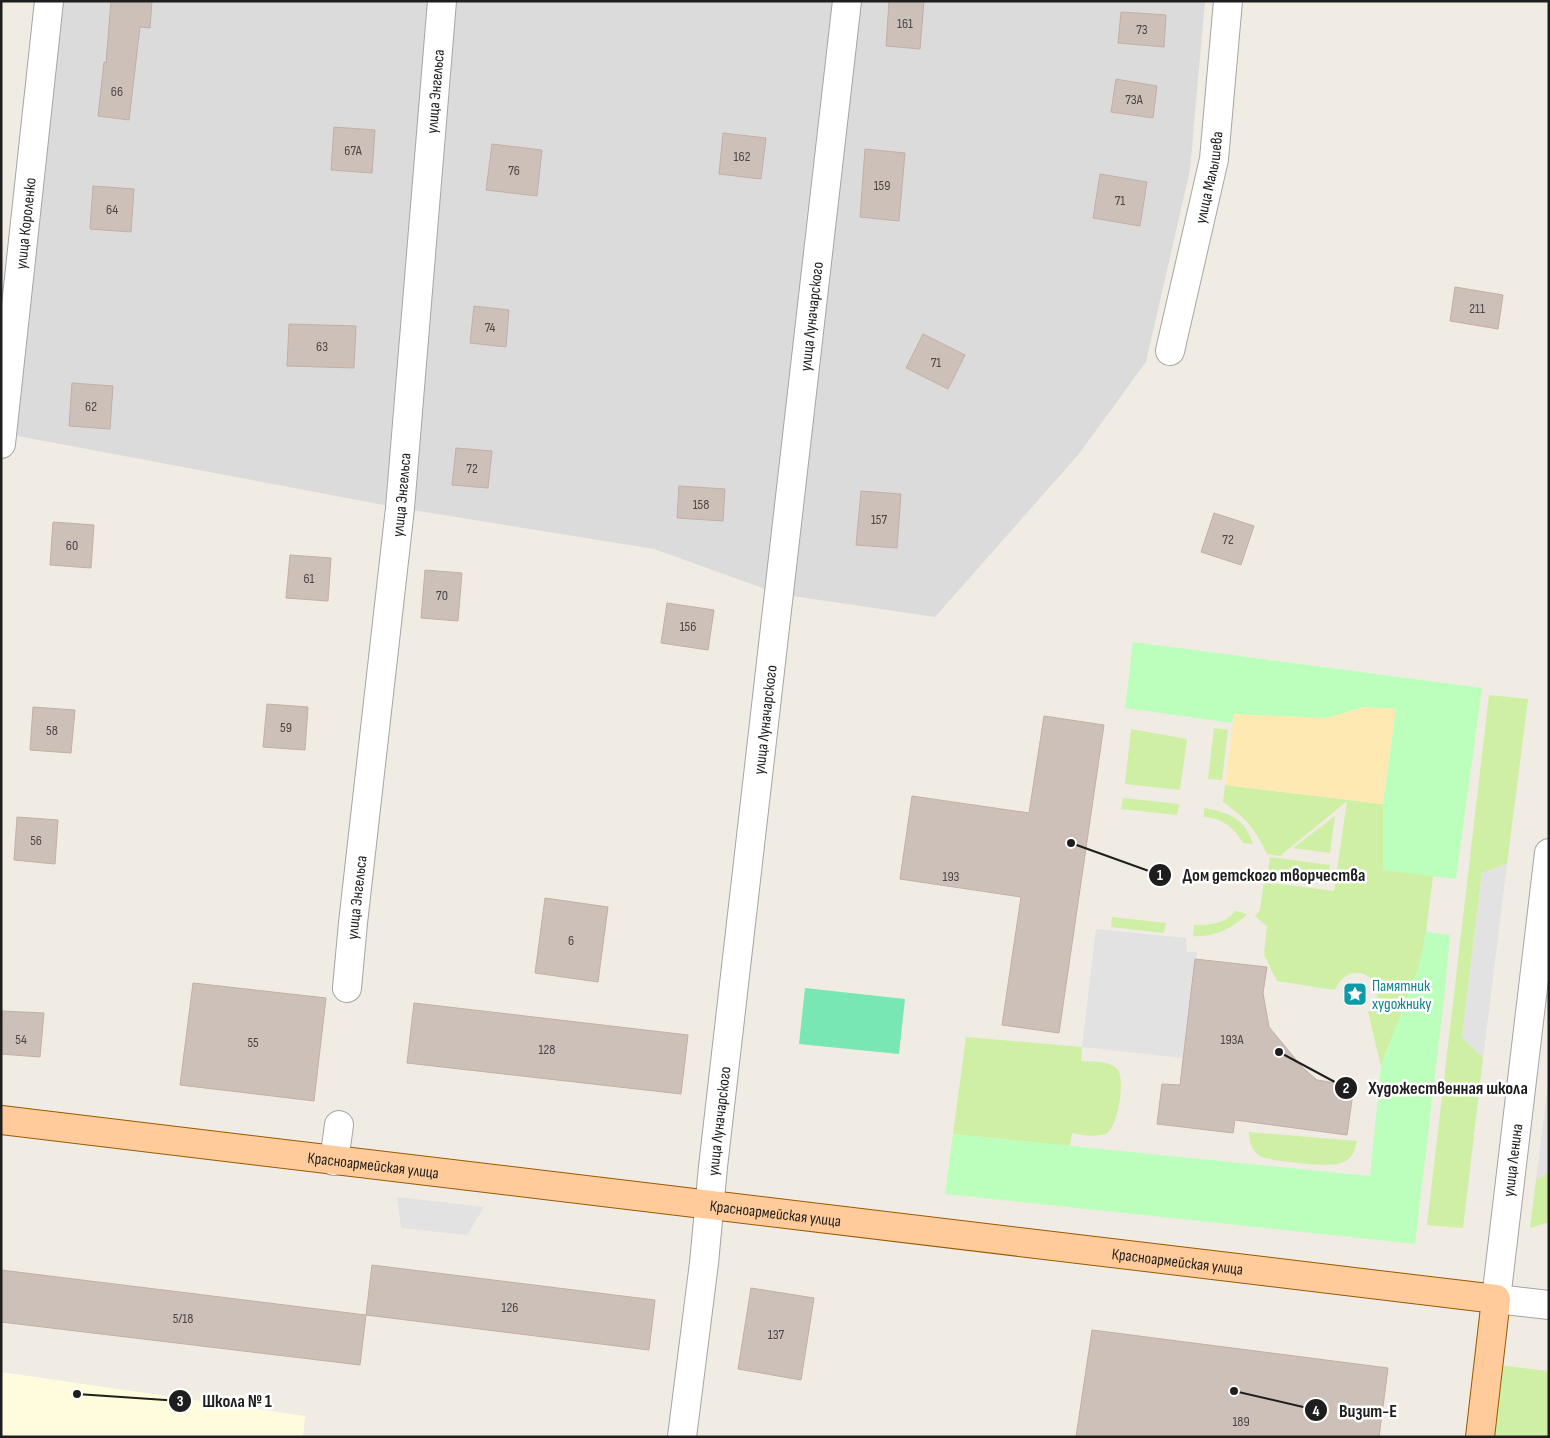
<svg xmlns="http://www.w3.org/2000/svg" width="1550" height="1438" font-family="'Sofia Sans Condensed',sans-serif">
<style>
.residential{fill:#dcdbdb}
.education{fill:#fffcde}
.grass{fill:#cfefa4}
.sand{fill:#ffe9b3}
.park{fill:#bcffbc}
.pitch{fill:#79e7b4}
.parking{fill:#e2e2e2}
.building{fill:#cdc0b9;stroke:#c3afa4}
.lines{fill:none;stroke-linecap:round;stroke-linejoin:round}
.minor-casing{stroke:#a5a5a5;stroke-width:30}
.major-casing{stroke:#995900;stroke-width:30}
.minor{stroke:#fff;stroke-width:28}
.major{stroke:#ffcb9a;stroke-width:28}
.labels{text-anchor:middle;stroke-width:5;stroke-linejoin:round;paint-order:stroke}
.number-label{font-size:14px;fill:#4a4645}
.street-label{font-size:16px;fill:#1e1e1e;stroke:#fff}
.culture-label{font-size:16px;fill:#0d838f;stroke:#fff;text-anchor:start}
.leader{fill:none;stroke:#1e1e1e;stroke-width:2}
.callout-dot{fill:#1e1e1e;stroke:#fff;stroke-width:2}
.mark-label{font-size:15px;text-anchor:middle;font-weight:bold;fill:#fff}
.callout-label{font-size:18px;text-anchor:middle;font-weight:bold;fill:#1e1e1e;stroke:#fff;stroke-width:5;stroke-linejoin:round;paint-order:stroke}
</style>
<rect width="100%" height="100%" fill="#f0ebe3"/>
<path class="residential" d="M49,1H1205L1190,170L1146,362L1078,455L935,617L779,594L654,549L400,508L2,433Z"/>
<path class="education" d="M1,1372L305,1416L303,1437H1Z"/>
<g class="grass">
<path d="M1489,695L1528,699L1507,864L1482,873L1462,1037L1483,1058L1463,1228L1427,1225Z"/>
<path d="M1214,728L1228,730L1222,780L1208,779Z"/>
<path d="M1131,729L1187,739L1180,790L1125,784Z"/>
<path d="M1225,785L1383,804L1384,869L1433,876L1426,932L1419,967L1381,1066L1368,1012C1397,985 1351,952 1335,990L1277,981L1264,955L1267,926L1255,916L1260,910L1264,882L1334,891L1347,801L1280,856L1267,854C1254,827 1247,819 1223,802Z"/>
<path d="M1123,798L1179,804L1177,815L1121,809Z"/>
<path d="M1204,808C1228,812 1245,818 1253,844L1243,843C1234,827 1222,818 1204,817Z"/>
<path d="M1335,816L1330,853L1293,848Z"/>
<path d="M1270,857L1330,865L1327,882L1268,874Z"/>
<path d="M1236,911L1247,914C1233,928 1213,938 1193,936L1194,925C1210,925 1224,924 1236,911Z"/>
<path d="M1112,917L1166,923L1164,933L1111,927Z"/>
<path d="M966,1037L1082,1047L1081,1061C1092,1062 1110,1060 1118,1070C1125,1081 1118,1126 1107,1133C1097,1138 1082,1135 1072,1133L1070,1146L953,1134Z"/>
<path d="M1249,1132L1357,1141C1355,1148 1354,1154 1349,1159C1346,1161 1341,1163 1338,1164C1328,1167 1269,1161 1260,1156C1251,1150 1249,1141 1249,1132Z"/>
<path d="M1549,1172V1222L1530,1228L1536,1180Z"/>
<path d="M1488,1364L1549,1371V1437H1480Z"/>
</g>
<path class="sand" d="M1364,707L1396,709L1383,804L1225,785L1234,714L1327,718Z"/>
<g class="park">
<path d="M1133,642L1482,688L1456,879L1383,870V804L1396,709L1364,707L1327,718L1234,714L1232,723L1125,708Z"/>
<path d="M1426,932L1450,935L1444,999L1415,1244L945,1194L953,1134L1370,1176L1381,1066L1419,967Z"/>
</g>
<path class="pitch" d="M805,988L905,999L899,1054L799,1044Z"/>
<g class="parking">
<path d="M1507,864L1483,1058L1462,1038L1482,873Z"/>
<path d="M1096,929L1186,938L1187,952H1197L1183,1058L1082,1047Z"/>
<path d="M1549,1075V1172L1536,1180Z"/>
<path d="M397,1197L484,1207L467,1235L401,1228Z"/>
</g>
<g class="building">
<path d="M111,1H152L150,28L140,27L129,120L98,116L104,62L106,63Z"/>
<path d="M889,1H924L920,49L886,46Z"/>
<path d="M1121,12L1166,15L1164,47L1118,43Z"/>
<path d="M1116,79L1157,86L1153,118L1111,112Z"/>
<path d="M334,127L375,130L372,173L331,170Z"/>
<path d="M723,133L766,138L761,179L719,174Z"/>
<path d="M492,144L542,150L537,196L486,190Z"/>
<path d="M865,149L905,153L899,221L860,217Z"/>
<path d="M1100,174L1147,182L1140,226L1093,218Z"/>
<path d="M93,186L134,189L131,232L90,229Z"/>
<path d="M1455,287L1503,295L1498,329L1450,321Z"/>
<path d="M474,306L509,310L506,347L470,343Z"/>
<path d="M289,324L356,326L354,368L287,366Z"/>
<path d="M923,334L965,355L948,389L906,368Z"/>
<path d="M72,383L113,386L110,429L69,426Z"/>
<path d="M456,448L492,451L488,488L452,485Z"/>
<path d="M679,486L725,489L723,521L677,518Z"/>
<path d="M861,491L901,494L897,548L856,545Z"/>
<path d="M1214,513L1254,526L1241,565L1201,552Z"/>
<path d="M53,522L94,525L91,568L50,565Z"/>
<path d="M290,555L331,558L328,601L286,598Z"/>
<path d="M425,570L462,573L458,621L421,618Z"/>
<path d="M667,603L714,610L708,650L661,643Z"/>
<path d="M267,704L308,707L305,750L263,747Z"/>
<path d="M33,707L75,710L71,753L30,750Z"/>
<path d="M1044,716L1104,725L1059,1033L1002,1025L1021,897L900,879L912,796L1029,813Z"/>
<path d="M17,817L58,820L55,864L14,860Z"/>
<path d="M545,898L608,907L598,982L535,973Z"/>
<path d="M1195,959L1267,967L1263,993L1269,1027L1302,1067L1317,1080L1354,1086L1347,1135L1235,1120L1233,1133L1157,1124L1162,1084L1180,1085Z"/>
<path d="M193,983L326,998L314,1101L180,1085Z"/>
<path d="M414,1003L688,1035L681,1094L407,1063Z"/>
<path d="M2,1011L44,1013L40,1057L1,1054Z"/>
<path d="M372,1265L655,1300L649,1350L366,1315Z"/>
<path d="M1,1270L366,1315L360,1365L1,1322Z"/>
<path d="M751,1288L814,1298L801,1380L738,1369Z"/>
<path d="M1092,1330L1388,1368L1379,1437H1076Z"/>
</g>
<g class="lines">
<g class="minor-casing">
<g id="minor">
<path id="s1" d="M1170,351L1214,159L1228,1"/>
<path id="s2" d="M1,444L49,1"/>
<path d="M1549,853L1496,1299L1549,1305"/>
<path id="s3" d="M347,988L353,923L400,508L442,1"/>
<path d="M334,1161L339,1125"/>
<path id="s4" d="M682,1437L704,1263L713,1167L847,1"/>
</g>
</g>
<g class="major-casing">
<g id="major">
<path id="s5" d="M1,1120L1496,1299L1480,1437"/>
</g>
</g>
<use href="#minor" class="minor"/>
<use href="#major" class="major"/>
</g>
<defs>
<g id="sight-square" transform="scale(1.25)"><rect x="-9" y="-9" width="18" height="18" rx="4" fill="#0f9aa8" stroke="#fff"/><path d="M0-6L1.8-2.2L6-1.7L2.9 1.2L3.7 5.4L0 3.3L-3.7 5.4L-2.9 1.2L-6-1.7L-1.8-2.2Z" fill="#fff"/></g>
</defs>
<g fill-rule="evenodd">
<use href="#sight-square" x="1355" y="994"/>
</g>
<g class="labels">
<g class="number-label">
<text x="905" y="28">161</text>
<text x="1142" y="34">73</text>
<text x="117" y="96">66</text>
<text x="1134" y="104">73А</text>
<text x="353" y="155">67А</text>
<text x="742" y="161">162</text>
<text x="514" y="175">76</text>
<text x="882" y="190">159</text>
<text x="1120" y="205">71</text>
<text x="112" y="214">64</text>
<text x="1477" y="313">211</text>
<text x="490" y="332">74</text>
<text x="322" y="351">63</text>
<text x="936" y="367">71</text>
<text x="91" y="411">62</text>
<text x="472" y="473">72</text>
<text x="701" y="509">158</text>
<text x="879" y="524">157</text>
<text x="1228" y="544">72</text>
<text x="72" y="550">60</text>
<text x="309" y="583">61</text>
<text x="442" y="600">70</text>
<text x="688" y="631">156</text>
<text x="286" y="732">59</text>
<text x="52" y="735">58</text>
<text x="36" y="845">56</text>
<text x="951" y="881">193</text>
<text x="571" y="945">6</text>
<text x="21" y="1044">54</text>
<text x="1232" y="1044">193А</text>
<text x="253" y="1047">55</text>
<text x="547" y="1054">128</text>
<text x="510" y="1312">126</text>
<text x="183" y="1323">5/18</text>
<text x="776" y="1339">137</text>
<text x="1241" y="1426">189</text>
</g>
<g class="street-label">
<text dy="6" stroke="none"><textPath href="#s3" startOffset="901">улица Энгельса</textPath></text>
<text dy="6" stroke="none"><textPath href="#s1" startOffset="178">улица Малышева</textPath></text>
<text dy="6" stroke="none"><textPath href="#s2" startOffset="222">улица Короленко</textPath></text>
<text dy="6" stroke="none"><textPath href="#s4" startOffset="1128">улица Луначарского</textPath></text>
<text dy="6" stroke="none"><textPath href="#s3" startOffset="496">улица Энгельса</textPath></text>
<text dy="6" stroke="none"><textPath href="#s4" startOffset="722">улица Луначарского</textPath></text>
<text dy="6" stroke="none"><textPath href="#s3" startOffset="91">улица Энгельса</textPath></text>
<text dy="6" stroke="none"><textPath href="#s4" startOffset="318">улица Луначарского</textPath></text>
<text transform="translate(1512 1160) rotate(-83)" y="6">улица Ленина</text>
<text dy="6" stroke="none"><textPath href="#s5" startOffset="375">Красноармейская улица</textPath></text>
<text dy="6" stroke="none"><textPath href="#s5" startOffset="780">Красноармейская улица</textPath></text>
<text dy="6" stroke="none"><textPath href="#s5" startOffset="1185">Красноармейская улица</textPath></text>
</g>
<g class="culture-label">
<text x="1372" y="991">Памятник<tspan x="1372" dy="18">художнику</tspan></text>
</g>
</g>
<path class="leader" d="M1071 843L1160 875M1279 1052L1346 1088M77 1394L180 1401M1234 1391L1316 1410"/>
<g class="callout-dot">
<circle cx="1071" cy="843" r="5"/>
<circle cx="1279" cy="1052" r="5"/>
<circle cx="77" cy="1394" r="5"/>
<circle cx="1234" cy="1391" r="5"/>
<circle cx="1160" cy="875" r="12"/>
<circle cx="1346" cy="1088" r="12"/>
<circle cx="180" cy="1401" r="12"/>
<circle cx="1316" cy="1410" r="12"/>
</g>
<g class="mark-label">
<text x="1160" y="880">1</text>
<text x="1346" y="1093">2</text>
<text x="180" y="1406">3</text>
<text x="1316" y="1416">4</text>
</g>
<g class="callout-label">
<text x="1274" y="881">Дом детского творчества</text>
<text x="1448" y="1094">Художественная школа</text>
<text x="237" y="1407">Школа № 1</text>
<text x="1368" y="1417">Визит-Е</text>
</g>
<rect width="1550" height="1438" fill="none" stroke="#1e1e1e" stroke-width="5"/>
</svg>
